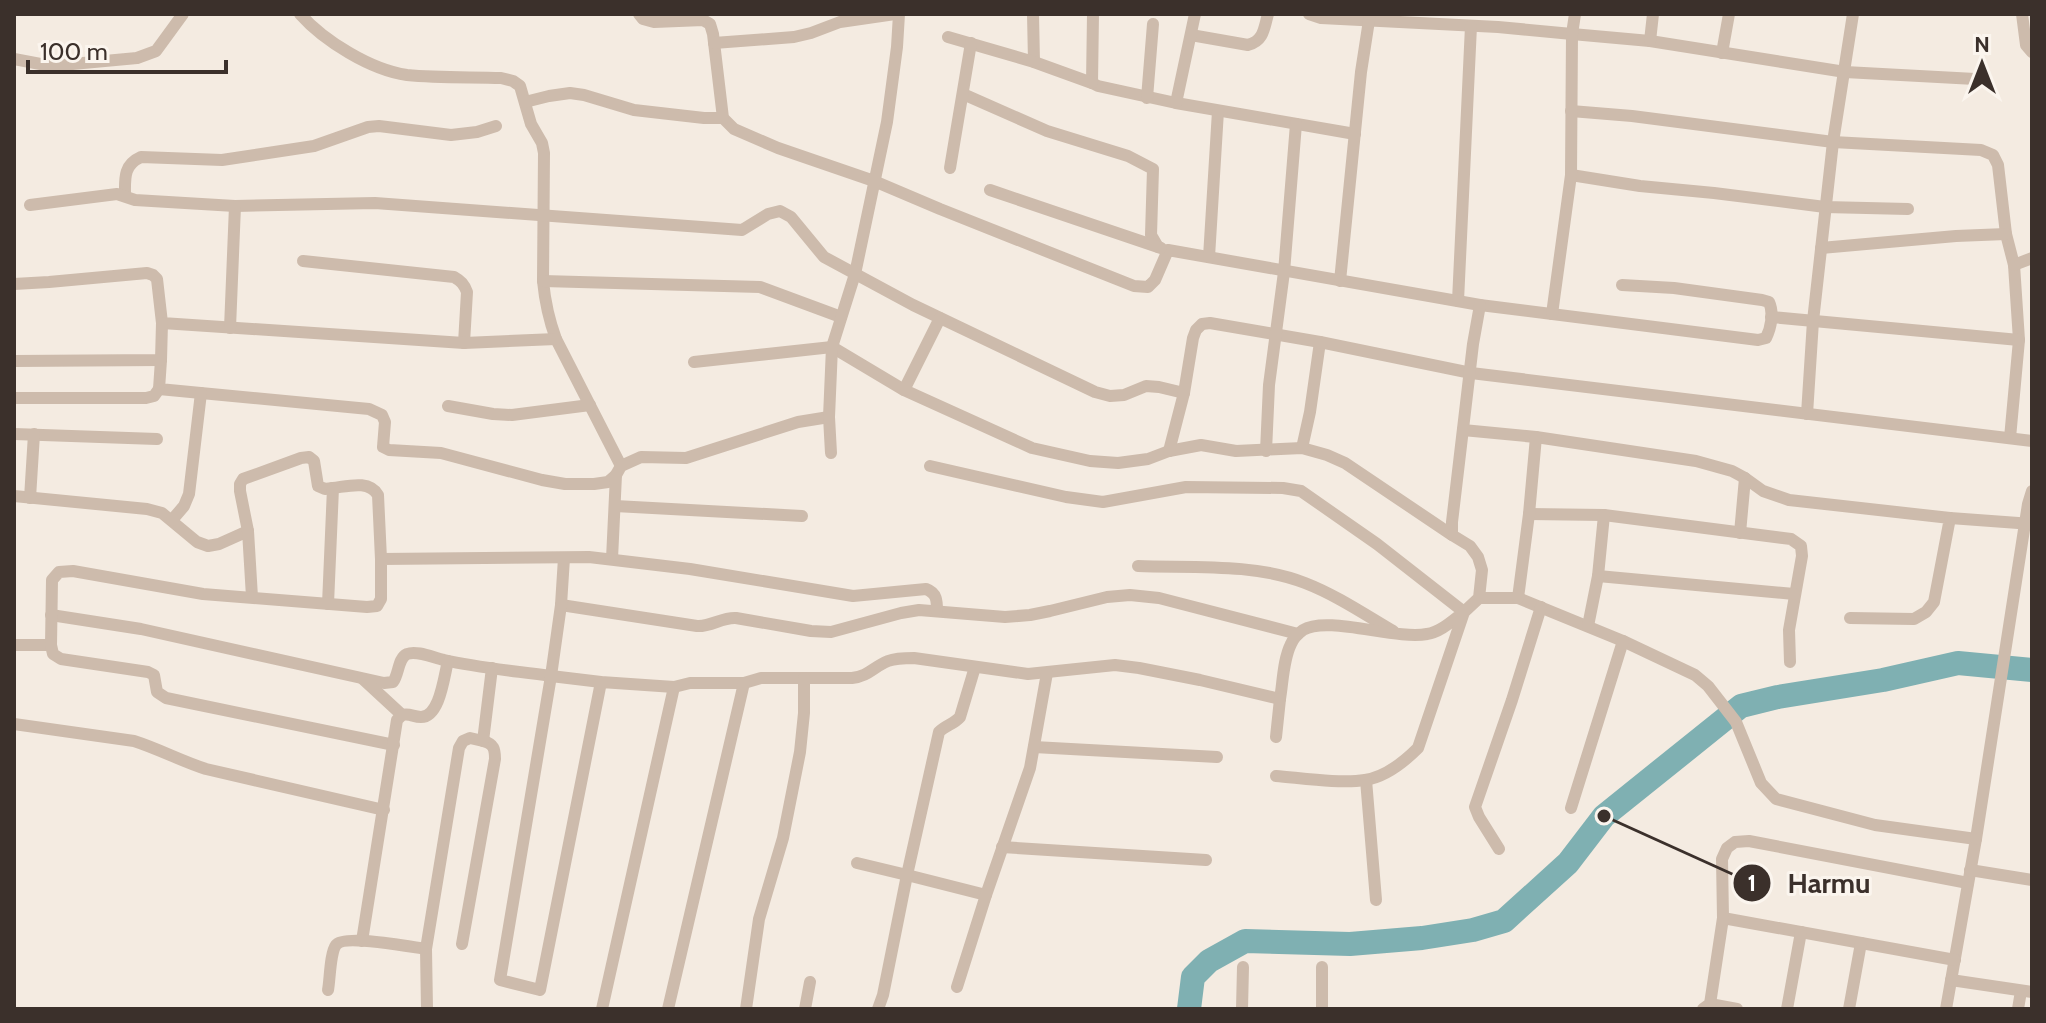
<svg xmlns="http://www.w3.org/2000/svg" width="2046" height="1023" font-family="Cabin,sans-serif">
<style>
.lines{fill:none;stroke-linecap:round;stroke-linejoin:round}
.river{stroke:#7fb0b2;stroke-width:24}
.street{stroke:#cdbbac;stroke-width:12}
.leader{fill:none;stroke:#3b302b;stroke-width:3}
.callout-dot{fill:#3b302b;stroke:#fbf5ee;stroke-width:3}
.mark-label{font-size:24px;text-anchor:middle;font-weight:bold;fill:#fff}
.callout-label{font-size:28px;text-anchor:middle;font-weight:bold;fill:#3b302b;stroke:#fbf5ee;stroke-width:6;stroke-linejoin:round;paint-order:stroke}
</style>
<rect width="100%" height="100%" fill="#f4ebe1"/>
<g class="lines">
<path class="river" d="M1189,1009L1193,977L1209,961L1245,941L1350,944L1422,938L1473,930L1504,921L1568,863L1604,816L1741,706L1778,697L1883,680L1958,663L2032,670"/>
<g class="street">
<path d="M300,14C324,41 371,70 407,75C438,78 470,77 501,78L513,81L520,86L531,124L542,143L544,153L543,281C545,302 549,320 556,339L621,466"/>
<path d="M639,14L643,19L654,22L703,20L710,24L713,34L723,118L734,129L778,148L874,181L940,209L1134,286L1148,287L1155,280L1168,250L1480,305L1758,340L1766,338C1771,328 1774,313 1769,302L1762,300L1674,288L1622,285"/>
<path d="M1033,14L1034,62"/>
<path d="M1093,14L1092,83L1098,86L1176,103L1355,134"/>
<path d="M1309,14L1321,18L1498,27L1572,34L1650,41L1845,72L1975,79"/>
<path d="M2022,14L2026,45L2032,52"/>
<path d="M1191,35L1248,45C1264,41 1264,28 1268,14"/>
<path d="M948,37L1034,62L1092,83"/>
<path d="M1650,41L1653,14"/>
<path d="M714,43L794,37L811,33L840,22L895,14"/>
<path d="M1722,53L1729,14"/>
<path d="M14,59L51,66L137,58L156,51L183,14"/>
<path d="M963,94L1047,131L1128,156L1153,169L1151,235L1158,247"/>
<path d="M1147,98L1153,24"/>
<path d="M525,102L549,96L570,93L584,95L634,110L704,118H723"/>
<path d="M1176,103L1195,14"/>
<path d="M1571,111L1632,116L1833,142L1981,150L1993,155L1998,165L2006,234L2014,265L2019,340L2010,438"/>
<path d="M950,168L971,43"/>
<path d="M1571,175L1640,186L1714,193L1825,207L1908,209"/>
<path d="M990,190L1161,248"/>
<path d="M125,196C125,179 123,165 141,157L222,160L314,146L368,127L379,126L451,135L477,132L496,126"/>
<path d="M30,205L117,194L135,200L235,206L375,203L742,230L768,214L780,211L791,217L824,257L913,305L1095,392L1110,396L1124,395L1146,386L1159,387L1184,393"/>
<path d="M1821,248L1956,236L2006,234"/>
<path d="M1209,257L1218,111"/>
<path d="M303,261L454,277C461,281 464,284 467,292L464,343"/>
<path d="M2014,265L2032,258"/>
<path d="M543,281L760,287L841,317"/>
<path d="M1340,281L1361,72L1370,14"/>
<path d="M14,284L49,282L147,273L153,275L157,279L162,323L464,343L556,339"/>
<path d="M1458,301L1471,26"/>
<path d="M1552,314L1571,175L1572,34L1575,14"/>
<path d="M1771,317L2019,340"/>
<path d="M230,328L235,206"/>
<path d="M161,360L159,389L369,409L382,415L385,422L383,447L389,450L441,453L542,480L565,484H594L608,482L616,475L621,466L641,457L686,458L798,422L829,417"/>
<path d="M14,361L161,360L162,323"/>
<path d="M694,362L832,347L904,390L1032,448L1090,461L1118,463L1148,459L1169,451L1201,445L1236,451L1302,448L1327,455L1345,463L1452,535"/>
<path d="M904,390L940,318"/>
<path d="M14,398H146L154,396L159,389"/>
<path d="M448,406L493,414L512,415L590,405"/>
<path d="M1807,414L1813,321L1833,142L1853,14"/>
<path d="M1463,430L1536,437L1696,461L1732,471L1745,478L1763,491L1789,500L1950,518L1934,602L1926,612L1914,619L1850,618"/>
<path d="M14,434L157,439"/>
<path d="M1302,448L1310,412L1320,342"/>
<path d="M1169,451L1184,393L1193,338L1196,330L1202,324L1210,323L1320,342L1471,373L2032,441"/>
<path d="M1266,451L1269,385L1284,272L1296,124"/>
<path d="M831,453L829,417L832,347L855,274L887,122L897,47L899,14"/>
<path d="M14,496L147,509L162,513L197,542L208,546L219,544L248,531"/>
<path d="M30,498L34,434"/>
<path d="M615,506L802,516"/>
<path d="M1529,514L1604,515L1791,539L1801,546L1802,556L1789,630L1790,662"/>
<path d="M1950,518L2032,524"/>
<path d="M172,520L184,506L189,494L201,393"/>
<path d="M1740,533L1745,478"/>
<path d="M612,559L616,475"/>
<path d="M1138,566C1191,568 1255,563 1305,583C1336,595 1364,614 1393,631"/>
<path d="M1598,576L1794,594"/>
<path d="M252,597L248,531L240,491V484L243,479L301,458L309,457L314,461L318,486L325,489L333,488"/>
<path d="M1479,598H1518L1623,641L1695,675L1708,686L1736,722L1761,783L1776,799L1875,825L1976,839L1946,1009"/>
<path d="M1518,598L1529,514L1536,437"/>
<path d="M328,604L333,488C349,486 369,480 378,495L381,559"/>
<path d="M561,605L697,626C711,627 722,617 736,618L811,631L831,632L901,613L919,610L1005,617L1030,615L1050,611L1107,597L1130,595L1159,598L1298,634"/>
<path d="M51,615L141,629L384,683L393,682C399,674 398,658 407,654C417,650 434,658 444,660C479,668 516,671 551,676L561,605L564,558"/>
<path d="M1588,626L1598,576L1604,515"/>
<path d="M14,645H51"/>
<path d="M975,667L960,717C954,724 946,725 939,732L907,875L986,895"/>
<path d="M363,679L402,715"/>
<path d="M601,682L540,990L500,980L551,676L601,682L674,687L690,683H744L761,678H852C869,676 873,667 888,661C896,658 905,658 914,658L1028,674L1115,665L1139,668L1200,680L1280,699C1283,682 1283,660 1291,644C1293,639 1299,633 1303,630C1327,615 1395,640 1427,634C1441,632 1453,620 1464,612L1377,544L1301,491L1283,488L1186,487L1103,502L1066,497L930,466"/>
<path d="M14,724L134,741C159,749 181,761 206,769L384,810"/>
<path d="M1276,737L1280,699"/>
<path d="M394,745L166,698L157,692L154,675L148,672L61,659L53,654L51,645L52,580L59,572L73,571L203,594L367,607L377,606L381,599V559L589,557L690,569L853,596L926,589C937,593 937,601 937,611"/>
<path d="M1034,747L1217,757"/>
<path d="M1276,776C1301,778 1341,784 1365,780C1385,777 1404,762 1418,748L1464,612L1479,598L1482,570L1478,557L1470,546L1452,535V522L1473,344L1480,305"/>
<path d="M1366,780L1376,900"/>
<path d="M1571,808L1623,641"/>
<path d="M1976,839L2028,504L2032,491"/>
<path d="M1002,847L1206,860"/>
<path d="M1499,849L1479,817L1475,807L1512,700L1541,607"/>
<path d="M857,863L907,875L883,995L878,1009"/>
<path d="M1970,870L2032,880"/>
<path d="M1723,918L1955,960"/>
<path d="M362,941L397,720L402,715C410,713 413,717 421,717C440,717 444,676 448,661"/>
<path d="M462,944L495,759C495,749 494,744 483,741"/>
<path d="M1322,967V1009"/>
<path d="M1951,980L2032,992"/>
<path d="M957,987L986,895L1030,768L1047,673"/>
<path d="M328,990C330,980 330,953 336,945C344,934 411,947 426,949"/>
<path d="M1710,1004L1737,1009"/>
<path d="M427,1009L426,949L459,748L463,741L470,738L483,741L492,668"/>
<path d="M602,1009L674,687"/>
<path d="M668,1009L744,683"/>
<path d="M746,1009L759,919L783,838L800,752L804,713V678"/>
<path d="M805,1009L810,982"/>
<path d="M1242,1009L1243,967"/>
<path d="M1703,1009L1710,1004L1723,918L1722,859L1727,848L1735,842L1749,841L1968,883"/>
<path d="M1787,1009L1801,932"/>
<path d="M1849,1009L1861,943"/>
<path d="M2018,1009L2021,991"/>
</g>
</g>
<path class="leader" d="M1604 816L1752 883"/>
<g class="callout-dot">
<circle cx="1604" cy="816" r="8"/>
<circle cx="1752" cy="883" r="20"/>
</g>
<g class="mark-label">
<text x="1752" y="891">1</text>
</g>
<g class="callout-label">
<text x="1829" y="893">Harmu</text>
</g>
<rect width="2046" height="1023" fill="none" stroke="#3b302b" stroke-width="32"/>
<g transform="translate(1982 64)" stroke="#fbf5ee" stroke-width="6" paint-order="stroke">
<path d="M0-6L14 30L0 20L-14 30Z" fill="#3b302b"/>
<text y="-12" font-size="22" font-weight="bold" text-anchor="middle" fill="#3b302b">N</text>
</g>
<path d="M28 60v12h198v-12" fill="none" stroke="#3b302b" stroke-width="4"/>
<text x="40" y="60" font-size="24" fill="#3b302b" stroke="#fbf5ee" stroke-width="6" paint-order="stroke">100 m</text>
</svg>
